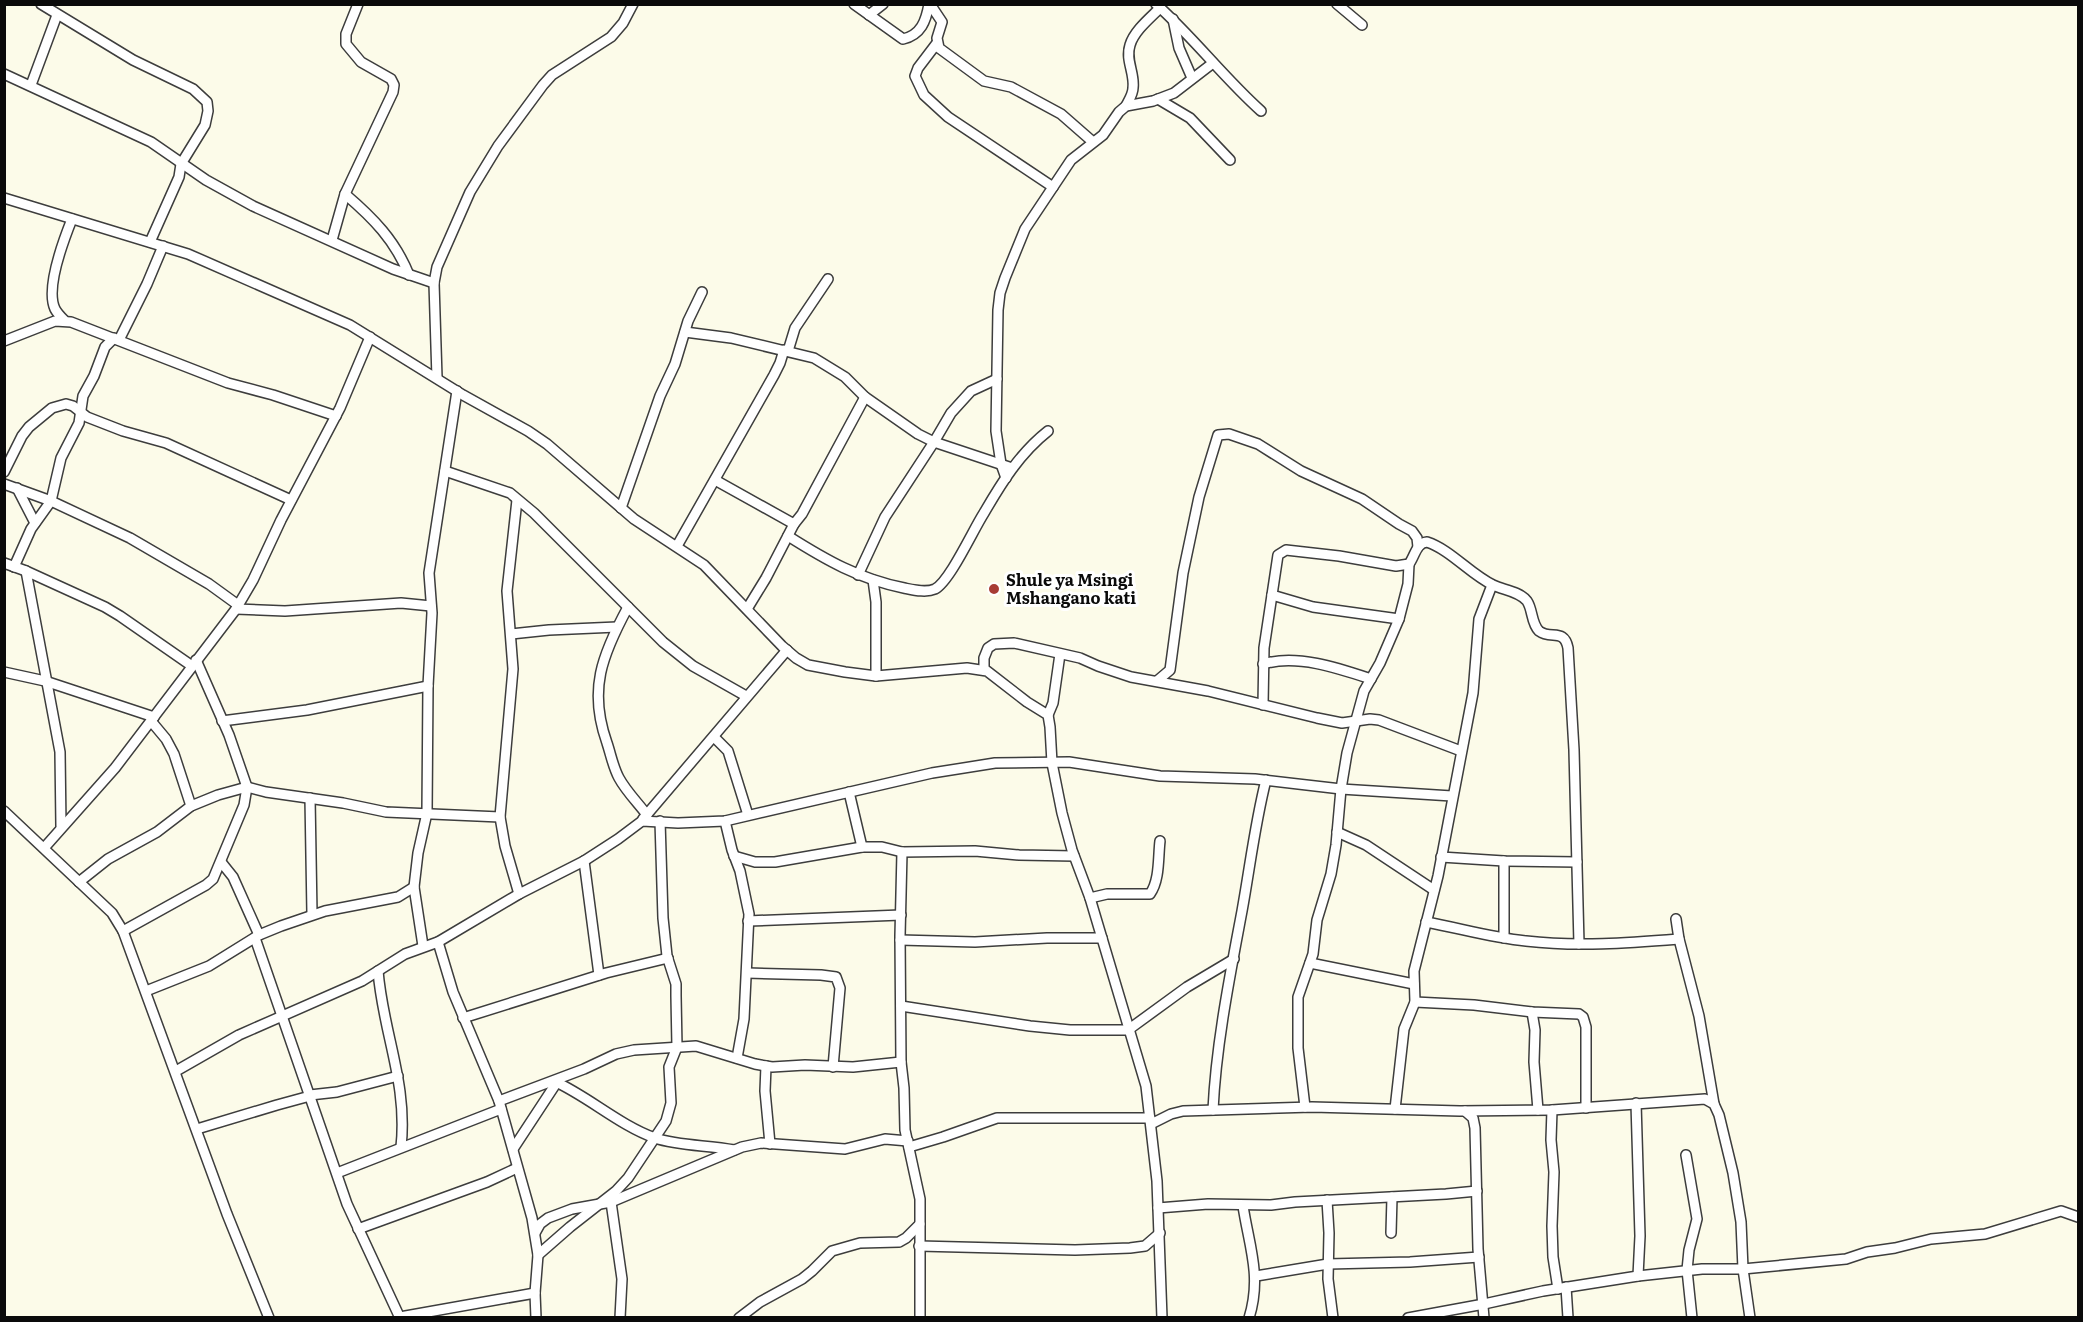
<svg xmlns="http://www.w3.org/2000/svg" width="2083" height="1322" font-family="Literata,serif">
<style>
.lines{fill:none;stroke-linecap:round;stroke-linejoin:round}
.minor-casing{stroke:#3d3d3d;stroke-width:12}
.minor{stroke:#fff;stroke-width:9}
.poi-dot{fill:#a73c34;stroke:#fff;stroke-width:2}
.labels{text-anchor:middle;stroke-width:6;stroke-linejoin:round;paint-order:stroke}
.poi-label{font-size:16px;font-weight:bold;fill:#0a0a0a;stroke:#fff;text-anchor:start}
</style>
<rect width="100%" height="100%" fill="#fcfbe9"/>
<g class="lines">
<g class="minor-casing">
<g id="minor">
<path d="M41,4L133,60L193,89L207,102L208,111L205,125L181,164L179,177L150,242"/>
<path d="M854,4L903,39C921,35 926,21 929,4"/>
<path d="M930,4L942,22L937,38L939,48L984,81L1011,87L1061,114L1093,142"/>
<path d="M1156,4C1194,38 1224,78 1261,111"/>
<path d="M1337,4L1362,25"/>
<path d="M869,15L883,4"/>
<path d="M1173,19L1179,48L1192,78"/>
<path d="M937,43L918,68L915,76L924,95L948,117L1053,187"/>
<path d="M4,74L151,142L206,180L253,206L393,269L434,283"/>
<path d="M31,85L57,15"/>
<path d="M1158,99L1190,118L1230,160"/>
<path d="M1126,106C1129,100 1133,94 1133,88C1135,73 1125,60 1130,45C1134,31 1150,18 1160,8"/>
<path d="M345,194C373,218 395,240 409,275"/>
<path d="M4,198L188,254L350,325L463,395L528,431L547,444L634,519L704,565L782,646L796,658L808,665L845,672L876,676L967,668L987,671L1027,702L1048,715L1050,727L1052,763L1062,813L1072,850L1090,898L1146,1086L1157,1181L1162,1318"/>
<path d="M332,240L345,194L393,92L394,85L391,79L361,62L346,44V34L358,4"/>
<path d="M64,320C61,317 57,313 55,309C45,288 64,239 72,219"/>
<path d="M685,332L731,338L814,358L845,377L865,397L918,434L934,442L1012,468"/>
<path d="M119,340L147,284L163,246"/>
<path d="M4,341L55,321L71,322L228,383L273,395L336,416"/>
<path d="M788,351L795,328L828,279"/>
<path d="M437,378L434,283L437,267L470,192L498,146L543,85L552,75L611,37L623,23L633,4"/>
<path d="M445,471L510,493L534,513L663,642L693,666L746,696"/>
<path d="M4,472L22,436L29,427L52,408L66,404L73,406L87,417L123,431L166,443L291,500"/>
<path d="M1006,478L1001,464L996,431L998,310L1000,293L1005,278L1025,229L1071,160L1103,135L1119,112L1126,106L1153,101L1174,93L1213,63"/>
<path d="M715,480L794,524"/>
<path d="M4,484L51,501L130,538L209,584L238,605"/>
<path d="M17,488L35,523"/>
<path d="M517,500L507,591L513,669L500,817L505,846L519,894"/>
<path d="M621,508L660,396L675,364L688,321L702,292"/>
<path d="M788,536C826,560 859,579 904,588C914,590 926,593 935,589C950,581 973,530 984,513C1002,482 1020,453 1048,431"/>
<path d="M677,546L774,375L780,363L784,350"/>
<path d="M4,563L26,571L105,607L120,616L192,666"/>
<path d="M14,567L31,529L51,501L61,458L79,423L83,396L94,376L105,347L114,338"/>
<path d="M26,571L60,752L61,826"/>
<path d="M858,575L885,517L934,442L951,413L971,391L997,379"/>
<path d="M873,580L876,602V676"/>
<path d="M1272,595L1313,607L1399,619"/>
<path d="M628,607C602,655 588,690 607,743C611,755 613,767 619,778C626,791 638,803 647,815"/>
<path d="M236,609L285,611L401,603L431,606"/>
<path d="M747,609L766,578L794,524L802,514L865,397"/>
<path d="M511,634L549,630L617,627"/>
<path d="M1263,664C1297,654 1338,668 1371,679"/>
<path d="M984,670V658L988,648L994,644L1014,643L1080,658L1098,666L1131,677L1208,691L1317,718L1342,723L1370,719L1379,720L1461,751"/>
<path d="M4,672L45,681L154,717"/>
<path d="M1157,681L1170,670L1183,573L1199,497L1218,435L1229,434L1258,444L1301,471L1362,499L1399,524L1412,531L1417,538L1418,547"/>
<path d="M1263,705L1264,648L1278,555L1286,550L1339,556L1396,566L1409,564C1415,556 1416,543 1427,542C1451,550 1470,574 1493,585C1503,590 1519,591 1527,601C1533,610 1531,623 1539,631C1551,640 1564,628 1568,648L1574,750L1579,944"/>
<path d="M1048,715L1053,703L1060,654"/>
<path d="M151,721L166,739L174,754L191,806"/>
<path d="M222,721L307,710L428,686"/>
<path d="M714,737L728,751L748,815"/>
<path d="M849,792L862,847"/>
<path d="M310,798L312,914"/>
<path d="M4,811L112,913L123,931L227,1214L269,1318"/>
<path d="M643,819L787,650"/>
<path d="M725,821L732,850L740,871L749,914L744,1019L737,1058"/>
<path d="M1337,832L1366,845L1434,890"/>
<path d="M44,848L115,768L236,609L253,580L281,520L340,408L370,337"/>
<path d="M902,852L900,936L901,1062L904,1088L905,1130L920,1199V1318"/>
<path d="M734,856L755,862H775L862,847H882L902,852L975,851L1019,855L1074,856"/>
<path d="M1441,857L1504,861L1577,862"/>
<path d="M584,861L599,975"/>
<path d="M1504,861V938"/>
<path d="M221,862L233,877L259,935"/>
<path d="M79,882L108,859L157,832L191,806L218,795L247,787L266,792L343,803L386,812L500,817"/>
<path d="M1090,898L1107,894H1150C1160,880 1158,857 1160,841"/>
<path d="M1676,919L1679,939L1699,1016L1714,1104"/>
<path d="M748,921L901,915"/>
<path d="M1426,922C1459,928 1492,938 1526,941C1577,947 1628,943 1679,939"/>
<path d="M123,931L206,885L213,879L244,805L247,787L229,735L196,660"/>
<path d="M255,938L347,1204L400,1318"/>
<path d="M900,940L975,942L1047,938H1102"/>
<path d="M438,942L453,992L499,1101L532,1218L538,1255L535,1293L536,1318"/>
<path d="M423,946L414,887L418,853L427,813L428,686L432,613L429,573L457,391"/>
<path d="M1310,963L1414,984"/>
<path d="M378,971C383,1033 408,1083 401,1147"/>
<path d="M747,973L821,975L836,977L840,988L833,1067"/>
<path d="M146,991L209,966L259,935L281,926L325,911L398,897L414,887"/>
<path d="M1415,1002L1474,1005L1532,1012L1579,1014L1583,1017L1586,1027V1108"/>
<path d="M901,1006L1030,1026L1070,1030H1128L1187,987L1234,959"/>
<path d="M1532,1012L1535,1030L1534,1062L1538,1110"/>
<path d="M463,1018L606,973L668,958"/>
<path d="M766,1066L765,1091L770,1144"/>
<path d="M176,1071L239,1035L362,981L405,954L438,942L519,894L584,861L618,839L642,821L678,823L725,821L932,773L995,763L1069,762L1160,776L1255,779L1341,789L1452,796"/>
<path d="M554,1081C589,1097 619,1125 655,1138C679,1146 708,1145 734,1150"/>
<path d="M310,1095L337,1092L398,1076"/>
<path d="M499,1101L584,1069L616,1054L634,1050L696,1046L755,1064L772,1067L805,1065L853,1067L901,1062"/>
<path d="M1636,1103L1640,1236L1638,1276"/>
<path d="M1305,1107L1298,1048V997L1313,954L1317,920L1331,874L1336,845L1341,789L1347,753L1364,691L1380,663L1399,619L1408,584L1409,564"/>
<path d="M1395,1109L1404,1029L1415,1002L1414,971L1438,876L1473,693L1479,619L1492,585"/>
<path d="M1213,1110C1216,1045 1230,975 1242,911C1250,867 1255,823 1266,780"/>
<path d="M1552,1110L1551,1140L1554,1172L1552,1226L1553,1257L1558,1289"/>
<path d="M1465,1111L1473,1118L1475,1128L1478,1249L1484,1318"/>
<path d="M1151,1124L1171,1114L1183,1111L1312,1107L1460,1111L1552,1110L1705,1099L1714,1104L1719,1115L1733,1173L1741,1222L1743,1269L1750,1318"/>
<path d="M197,1129L277,1105L310,1096"/>
<path d="M909,1147L943,1137L997,1118H1150"/>
<path d="M513,1149L557,1082"/>
<path d="M1686,1155L1697,1219L1689,1250L1687,1270L1692,1318"/>
<path d="M337,1173L501,1109"/>
<path d="M1327,1200L1329,1233L1328,1279L1333,1318"/>
<path d="M611,1202L622,1279L620,1318"/>
<path d="M1243,1206C1249,1246 1262,1276 1249,1318"/>
<path d="M1158,1208L1208,1204L1271,1205L1295,1202L1446,1194L1477,1191"/>
<path d="M358,1229L487,1182L517,1168"/>
<path d="M535,1233L540,1224L548,1218L572,1209L611,1202L742,1147L761,1143L845,1149L885,1139L908,1141"/>
<path d="M1391,1233L1392,1197"/>
<path d="M919,1246L1075,1250L1130,1248L1145,1246L1160,1233"/>
<path d="M538,1255L570,1227L616,1191L628,1178L666,1121L671,1103L669,1067L677,1047L676,996V984L667,956L663,918L660,821"/>
<path d="M1256,1276L1328,1264L1410,1262L1479,1257"/>
<path d="M1566,1287L1568,1318"/>
<path d="M400,1317L535,1293"/>
<path d="M739,1318L760,1302L802,1279L812,1271L832,1251L860,1243L899,1242L906,1238L920,1224"/>
<path d="M1408,1318L1484,1304L1543,1291L1638,1276L1702,1269H1743L1846,1259L1867,1252L1895,1248L1931,1239L1985,1234L2061,1211L2078,1217"/>
</g>
</g>
<use href="#minor" class="minor"/>
</g>
<circle class="poi-dot" cx="994" cy="589" r="6"/>
<g class="labels">
<g class="poi-label">
<text x="1006" y="586">Shule ya Msingi<tspan x="1006" dy="18">Mshangano kati</tspan></text>
</g>
</g>
<rect width="2083" height="1322" fill="none" stroke="#0a0a0a" stroke-width="12"/>
</svg>
